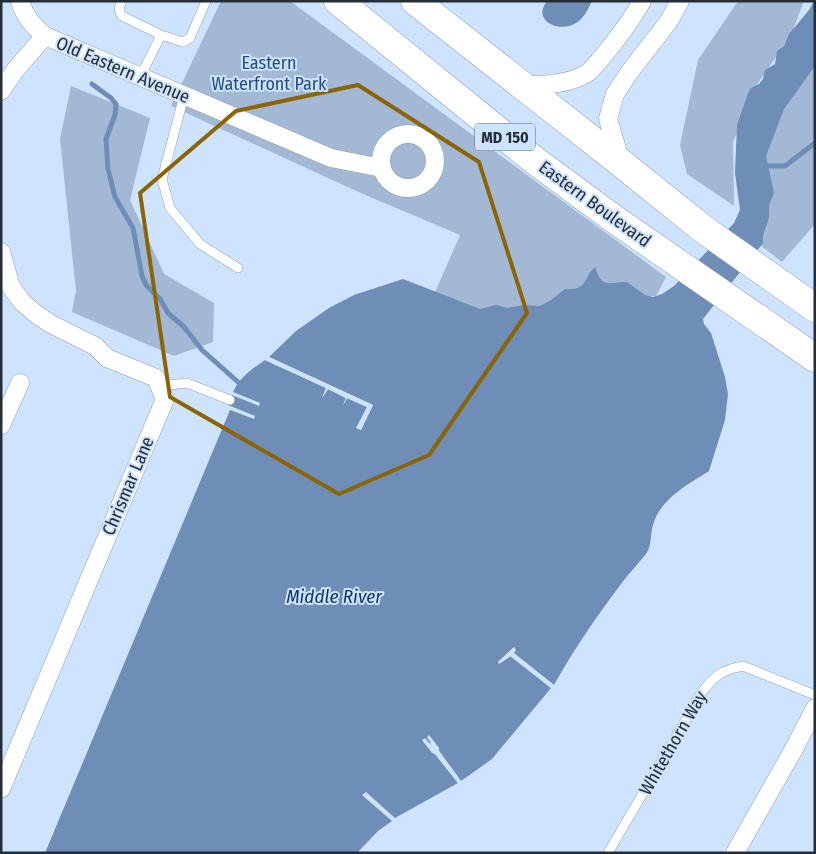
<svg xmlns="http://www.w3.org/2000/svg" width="816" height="854" font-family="'Fira Sans Condensed',sans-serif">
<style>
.green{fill:#a2b8d5}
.water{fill:#6e8eb8}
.pier{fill:#cee3fe}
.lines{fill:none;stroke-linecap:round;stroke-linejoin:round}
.stream{stroke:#6e8eb8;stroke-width:5}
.lane-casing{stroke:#8c9fb8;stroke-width:10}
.street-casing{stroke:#8c9fb8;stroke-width:19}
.primary-casing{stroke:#8c9fb8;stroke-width:29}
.lane{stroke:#fff;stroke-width:9}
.street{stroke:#fff;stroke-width:18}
.primary{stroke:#fff;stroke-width:28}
.marked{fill:none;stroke:#8b6404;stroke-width:4;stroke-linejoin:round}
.labels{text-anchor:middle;stroke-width:4;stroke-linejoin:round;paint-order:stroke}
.shield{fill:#cee3fe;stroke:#586473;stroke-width:1}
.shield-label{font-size:16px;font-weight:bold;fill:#252d37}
.park-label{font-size:18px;fill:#234e85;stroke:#cee3fe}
.street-label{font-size:18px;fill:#252d37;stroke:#cee3fe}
.water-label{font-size:19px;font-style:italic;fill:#0a376c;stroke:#cee3fe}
</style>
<rect width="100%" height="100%" fill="#cee3fe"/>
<g class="green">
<path d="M221,1H290L666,277L656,296L620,298L537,307L504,313L444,304L433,297L460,235L363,194L171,106Z"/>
<path d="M738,1H804L791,35L758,83L733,142L734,206L687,174L680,145L698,60Z"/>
<path d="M815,59V224L782,262L755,241C759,204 759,163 774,128C785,104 801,82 815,59Z"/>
<path d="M71,86L150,118L130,200L164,274L214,303L213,342L174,356L72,312L76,291L60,139Z"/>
</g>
<g class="water">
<path d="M547,1H592C589,7 586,14 581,19C565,36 530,23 547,1Z"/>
<path d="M814,1L815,66L784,109L766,156L774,193L769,205V218L763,235V243L703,319L704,324L711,333L725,377L728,394L725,420L709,471C687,485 660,499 653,525C650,535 652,546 646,554C638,564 629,573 621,584C597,616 574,649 554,685L513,653L514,647L498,662L499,663L510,656L551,688L492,759L461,781L439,751V748L431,743L430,744L425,739L432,752L435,754L458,783L395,818L366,792L362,795L392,821L378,831L357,853H45L230,410L254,419L255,416L228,405L232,395L259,406L260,403L233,392C240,377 252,369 265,360L326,388L322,398L328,389L346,398L343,405L347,398L367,407L357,428L361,430L373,405L269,357L296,331L329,308L354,295L403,279L480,309L496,305L507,308L524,305L540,306L551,300L565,289C588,291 582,279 595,267C603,291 609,281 627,282L645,295L653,297L662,294L674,286L734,223L740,210L735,173L737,125L748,93L751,88L759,84L763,79L765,70L775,64L777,51L784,46L789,34L809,10Z"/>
</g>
<g class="pier">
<path d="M269,357L373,405L361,430L356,428L367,407L347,398L343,406L346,398L328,389L322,398L326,388L265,360Z"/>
<path d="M514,647L516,650L514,653L554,685L551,688L511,656L499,664L498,662Z"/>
<path d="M429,735L439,748V751L461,781L458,783L435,754L432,753L422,740L425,738L430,744L431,743L427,737Z"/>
</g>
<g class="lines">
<g class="stream">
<path d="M92,84L111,98L116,104L115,115L106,139L108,169L115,197L133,228L142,276L146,285L160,299L168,313L184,327L202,350L238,382"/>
<path d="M769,166H785L815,143"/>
</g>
<g class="lane-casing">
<g id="lane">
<path d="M122,1C119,7 118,10 122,16L161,35L183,42L190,38L206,1"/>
<path d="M140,77L161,35"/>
<path d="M184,96L162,179L170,208L200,244L238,268"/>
<path d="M160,386L187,383L230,400"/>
<path d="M608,853L702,692C715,675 722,670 743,666L815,695"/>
</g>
</g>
<g class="street-casing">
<g id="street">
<path d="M20,1C25,17 32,25 45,36L331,158L382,168"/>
<path d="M521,85C544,85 569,85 589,72C592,69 596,64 599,61C615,42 630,23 642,1"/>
<path d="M1,91L16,69L45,36"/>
<circle cx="408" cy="161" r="27"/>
<path d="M621,162L608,119L615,94L631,70L669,21L680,1"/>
<path d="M1,252L11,287L23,303L36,314L51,324L95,346L107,358L156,378L165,399L1,789"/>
<path d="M1,425L20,383"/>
<path d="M735,853L795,747L815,708"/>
</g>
</g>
<g class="primary-casing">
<g id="primary">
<path d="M338,1L534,160L614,219L815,358"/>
<path d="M415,1L621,163L703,229L815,308"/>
</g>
</g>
<use href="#lane" class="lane"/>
<use href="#street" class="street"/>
<use href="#primary" class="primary"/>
</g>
<path class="marked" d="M358,85L479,162L527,313L429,455L339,494L170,397L140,193L236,111Z"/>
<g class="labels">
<rect class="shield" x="475" y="123.5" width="60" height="27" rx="4"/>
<g class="shield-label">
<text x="505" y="143">MD 150</text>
</g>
<g class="park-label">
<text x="269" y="69">Eastern<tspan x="269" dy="21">Waterfront Park</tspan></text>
</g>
<g class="street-label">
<text transform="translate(123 70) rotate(23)" y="6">Old Eastern Avenue</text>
<text transform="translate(595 204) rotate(36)" y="6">Eastern Boulevard</text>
<text transform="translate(128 486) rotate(-67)" y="6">Chrismar Lane</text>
<text transform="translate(673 743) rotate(-60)" y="6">Whitethorn Way</text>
</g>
<g class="water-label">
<text x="334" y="603">Middle River</text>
</g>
</g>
<rect width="816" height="854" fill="none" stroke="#252d37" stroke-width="5"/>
</svg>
